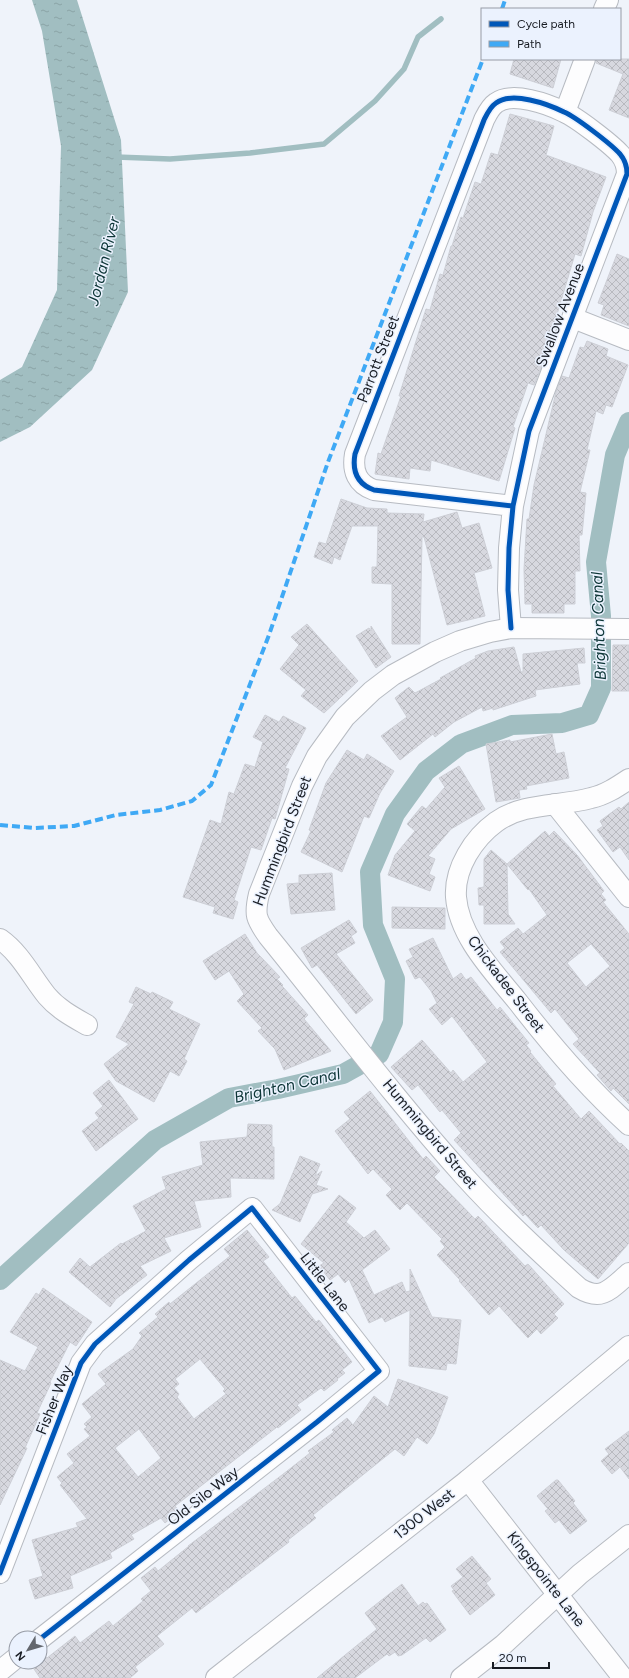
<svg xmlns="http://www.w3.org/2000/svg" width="629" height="1678" font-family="Figtree,sans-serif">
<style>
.water{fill:url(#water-ripples)}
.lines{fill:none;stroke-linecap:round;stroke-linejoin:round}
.stream{stroke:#a1bec1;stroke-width:5.5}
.canal{stroke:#a1bec1;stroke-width:20}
.building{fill:url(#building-cross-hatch);stroke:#cdcfd6;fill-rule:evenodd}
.minor-casing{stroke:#b7bbc2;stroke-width:22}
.minor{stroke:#fdfdfe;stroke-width:20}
.quiet{stroke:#3fa9f5;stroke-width:4;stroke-dasharray:8 4;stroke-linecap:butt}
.cycleway-casing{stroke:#ebf2fe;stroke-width:8}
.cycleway{stroke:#0057b8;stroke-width:5}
.labels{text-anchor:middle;stroke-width:3;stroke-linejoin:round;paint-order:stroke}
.street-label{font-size:15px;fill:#181c23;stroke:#ebf2fe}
.water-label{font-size:16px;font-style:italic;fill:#0c3536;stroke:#ebf2fe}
</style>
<defs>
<pattern id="water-ripples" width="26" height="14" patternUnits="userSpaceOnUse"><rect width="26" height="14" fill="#a1bec1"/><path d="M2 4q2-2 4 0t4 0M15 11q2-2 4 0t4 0" fill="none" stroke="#8aa3a6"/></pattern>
<pattern id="building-cross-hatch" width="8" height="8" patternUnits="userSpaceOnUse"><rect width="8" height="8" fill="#d7d8df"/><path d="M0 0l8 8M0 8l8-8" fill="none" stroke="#b8b9bf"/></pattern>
</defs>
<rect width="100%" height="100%" fill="#eff3fa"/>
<path class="water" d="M32,0H77L121,140L128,292L92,370L30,427L0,442V380L22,367L57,290L61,146L42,31Z"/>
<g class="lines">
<path class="stream" d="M116,157L170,159L250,153L324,144L375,101L404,69L418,37L441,19"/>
<path class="canal" d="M0,1280L155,1140L229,1098L278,1089L343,1074L379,1054L393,1022L395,979L373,925L370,872L395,814L426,771L461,744L512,725L562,723L589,715L601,688V616L596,562L615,455L629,422"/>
</g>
<g class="building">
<path d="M514,59H561L553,88L510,74Z"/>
<path d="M596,59H629V118L609,110L623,74L596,63Z"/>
<path d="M510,114L554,126L546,155L606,177L593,212L581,256L575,254L541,368L534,385L528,383L513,427L515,428L499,481L431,460L430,471L410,468L409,479L375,474L378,453L381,454L401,396H399L426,309L430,310L440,274L443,275L451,246H452L461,217L463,218L475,182L481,184L491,153L498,155Z"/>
<path d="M617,254L629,259V326L601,315L604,305L598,303Z"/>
<path d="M587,341L608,349L606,356L628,365L612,407L606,405L603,414L596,411L587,450H590L580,492L586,493L582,535H579L580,571H575V604H564V613H532V604H525L524,569L527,519H529L534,485L556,392L562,376L569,378L580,347L584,348Z"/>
<path d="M341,499L367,508L387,509V513L424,514L423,522L457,512L462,528L479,523L492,568L474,573L485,616L447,625L424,537H422L420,644H392V584L372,583V567H377L378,526H352L340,560L334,557L332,564L314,557L319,542L326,544Z"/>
<path d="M307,624L358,681L324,713L301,696L306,690L280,669L299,645L291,637Z"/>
<path d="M371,626L391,657L376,668L356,636L369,628L371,631Z"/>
<path d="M613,645H629V691H612Z"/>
<path d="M514,647L521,672H523V654L584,648L585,663H577L580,684L535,690L536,696L493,710V708L483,711L482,707L454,722L435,737L433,734L400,760L381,736L407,717L395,698L409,687L415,693L441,679L440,678L476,658L475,656L488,651Z"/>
<path d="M265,715L279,722L283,716L306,728L285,768L289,769L275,819L272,818L261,850L251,847L234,900L238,902L233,919L213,913L215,907L183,897L210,820L221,824L229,792L234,794L245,764L255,767L263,742L253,737Z"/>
<path d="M552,734L556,754L564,752L569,778L526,786L527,789L519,790L520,798L496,802L486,744L510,740V742Z"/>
<path d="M347,750L364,760L367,754L394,771L380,793L369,818L364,816L342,872L301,852L311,831L309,830L326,783Z"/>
<path d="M459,766L485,809L451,829L428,856L435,859L429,874L435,877L430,891L388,875L395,855L415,831L407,824L422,806L426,809L445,787L439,778Z"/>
<path d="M629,802V860L620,847L613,852L597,830L603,826L600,821L619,807L621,809Z"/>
<path d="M545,831L549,836L554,831L577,855L604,891L601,894L606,900L603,902L629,934V1104L613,1088L611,1091L597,1075L600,1073L573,1044L579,1039L555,1009L551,1013L500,952L505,948L500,942L518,928L523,934L547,915L529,889L528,890L507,864L508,914L515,924H484V905H479L478,888L484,887V859L491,850L507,864ZM591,944L610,966L586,987L567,963Z"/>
<path d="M332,873L335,910L291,914L287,884L299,883V875Z"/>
<path d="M392,907L445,908V929L392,928Z"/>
<path d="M349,920L357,932L351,936L355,943L336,954L373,1000L356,1014L317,965L312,968L301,948Z"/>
<path d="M245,934L257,953L280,977L277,979L283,985L282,986L308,1015L304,1019L331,1051L284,1070L275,1049L258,1031L262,1028L237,1001L244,994L229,971L215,980L203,961Z"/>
<path d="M433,938L453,979L461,973L466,980L471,977L497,1010L500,1007L529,1043L526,1045L531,1051L530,1052L556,1084L553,1086L581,1119L589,1111L620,1144L621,1143L629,1151V1243L598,1279L564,1250L541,1225L538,1228L525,1214L523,1216L518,1210L454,1140L461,1133L442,1110L440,1112L418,1085L412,1090L391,1067L422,1040L451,1073L453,1070L463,1082L487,1062L452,1016L442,1025L429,1009L437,1003L431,991L420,977L415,979L406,961L413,957L409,949Z"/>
<path d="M136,987L151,994L152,992L173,1002L169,1009L200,1024L184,1059L187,1061L179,1076L170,1071L154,1102L116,1081L104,1064L129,1044L116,1037L134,1004L129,1002Z"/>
<path d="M109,1080L138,1119L96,1151L82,1131L99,1118L95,1113L103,1106L93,1093Z"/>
<path d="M370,1091L423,1159L426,1156L440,1171L434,1177L475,1219L478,1216L525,1266L528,1264L564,1304L554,1314L558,1318L541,1334L537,1329L528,1338L499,1306L489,1315L459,1281L460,1280L437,1255L445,1247L440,1241L442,1239L407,1203L400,1210L386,1195L392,1189L373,1169L368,1174L335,1131L350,1119L344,1112Z"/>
<path d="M248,1124L272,1125V1147H274V1179L230,1178L231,1197L194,1201L201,1227L164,1238L171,1251L140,1266L147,1275L116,1299L110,1307L69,1272L80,1258L90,1267L121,1243L122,1244L146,1231L133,1206L166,1189L162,1177L203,1165L200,1142L247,1137Z"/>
<path d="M300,1156L320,1164L315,1176L322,1171L316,1185L328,1189L312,1194L300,1222L272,1210L281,1203L280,1204Z"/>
<path d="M339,1195L356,1208L346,1222L364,1238L375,1230L390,1249L362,1270L374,1295L402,1282L406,1292L410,1291V1269L432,1317L461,1320L456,1364L447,1363L446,1370L409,1366L410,1310L385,1322L382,1317L369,1323L349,1279L345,1283L338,1274L330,1280L319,1266L324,1263L301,1244Z"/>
<path d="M247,1230L269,1257L263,1261L292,1298L295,1296L316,1322L319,1320L352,1362L342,1370L345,1373L337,1379L338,1380L324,1391L321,1388L297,1405L301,1410L278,1428L277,1427L175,1506L179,1511L165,1523L161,1518L131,1535L134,1539L110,1553L112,1558L70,1576L73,1588L35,1599L29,1580L43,1576L32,1540L78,1527L76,1523L87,1519L60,1485L62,1483L57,1477L74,1463L67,1454L90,1436L84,1429L87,1427L84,1424L92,1417L82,1404L106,1384L98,1374L133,1349L142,1336L139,1333L158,1317L155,1314L169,1302L170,1304L230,1256L224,1249ZM200,1359L225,1389L223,1391L226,1394L194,1419L177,1397L179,1394L174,1388L179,1384L175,1379ZM139,1429L161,1458L138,1477L115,1448Z"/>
<path d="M43,1288L92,1322L76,1346L70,1342L50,1382L51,1383L37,1413L40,1414L25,1448H27L0,1505V1360L25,1371L38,1347L10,1332L36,1293L39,1295Z"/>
<path d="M398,1379L448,1397L434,1434L427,1444L417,1437L404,1456L395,1449L313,1515L316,1518L288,1540L289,1542L196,1613L192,1608L157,1636L164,1644L135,1667L138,1671L130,1678H40L32,1666L37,1662H40V1660L45,1656L47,1658L75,1636L80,1643L109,1621L113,1626L143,1601L141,1599L151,1591L141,1578L155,1567L158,1571L189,1546H188L282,1475L310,1453L308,1451L334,1432L332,1430L347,1418L353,1425L374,1396L388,1407Z"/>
<path d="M629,1431V1479L620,1467L612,1474L601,1461L609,1454L605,1449Z"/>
<path d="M556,1480H558L575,1501L573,1503L587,1521L570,1534L559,1520L555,1523L545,1511L548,1509L537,1496Z"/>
<path d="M472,1556L491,1579L486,1583L495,1595L470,1615L452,1591L454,1590L451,1586L463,1577L456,1569Z"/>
<path d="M402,1584L418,1606L423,1602L425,1604L427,1603L446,1630L430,1642L426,1638L402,1655L398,1656L395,1652L389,1656L387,1654L355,1678H317L377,1629L365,1613Z"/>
</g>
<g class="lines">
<g class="minor-casing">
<g id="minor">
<path d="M604,9L608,0"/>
<path d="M565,112L585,59"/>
<path d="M573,318L629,340"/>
<path d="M511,628L508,590L509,548L513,506L529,431L627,174C627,166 625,160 620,154C611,144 576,117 564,112C548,104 512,91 496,103C490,107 487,114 484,120L355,454C352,471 357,484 374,490L513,506"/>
<path d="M629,629L511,628L490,632L460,641L435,652L393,675L372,691L345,717L317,756L302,786L259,894C254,915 256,919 268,936C333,1016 395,1099 464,1176C500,1216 539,1252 579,1288C584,1291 591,1294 597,1294C608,1294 621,1280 629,1273"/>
<path d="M629,779C617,787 605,795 591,798C559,807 524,802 496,822C474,838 454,868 456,897C459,937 494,972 518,1002C552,1046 588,1088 629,1125"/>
<path d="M555,804L629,897"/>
<path d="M0,939C21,954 31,976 47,996C58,1009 73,1017 87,1025"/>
<path d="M468,1480L623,1678"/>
<path d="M0,1573L81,1363L95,1344L189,1260L252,1208L379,1371L317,1422L40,1639"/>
<path d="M0,1671L16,1658"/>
<path d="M216,1678L468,1480L629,1346"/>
<path d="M461,1678L503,1645L580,1574L629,1535"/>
</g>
</g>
<use href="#minor" class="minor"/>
<g class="quiet">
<path d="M502,9L505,0"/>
<path d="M0,825L34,828L74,826L116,815L160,810L192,801L211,785L269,635L328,462L483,59"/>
</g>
<g class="cycleway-casing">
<g id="cycleway">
<path d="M511,628L508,590L509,548L513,506L529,431L627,174C627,166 625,160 620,154C611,144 576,117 564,112C548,104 512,91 496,103C490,107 487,114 484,120L355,454C352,471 357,484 374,490L513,506"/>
<path d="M0,1573L81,1363L95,1344L189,1260L252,1208L379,1371L317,1422L40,1639"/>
</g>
</g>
<use href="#cycleway" class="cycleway"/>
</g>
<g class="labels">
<g class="street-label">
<text transform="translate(560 315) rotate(-69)" y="5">Swallow Avenue</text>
<text transform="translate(378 359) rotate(-69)" y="5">Parrott Street</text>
<text transform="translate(282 841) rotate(-69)" y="5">Hummingbird Street</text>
<text transform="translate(506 984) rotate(53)" y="5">Chickadee Street</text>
<text transform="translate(430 1134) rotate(50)" y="5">Hummingbird Street</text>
<text transform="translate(325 1282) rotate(52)" y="5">Little Lane</text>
<text transform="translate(54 1400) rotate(-68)" y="5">Fisher Way</text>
<text transform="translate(203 1496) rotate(-38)" y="5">Old Silo Way</text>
<text transform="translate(424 1514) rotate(-38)" y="5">1300 West</text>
<text transform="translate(546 1579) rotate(52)" y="5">Kingspointe Lane</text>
</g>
<g class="water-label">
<text transform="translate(103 261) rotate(-76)" y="6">Jordan River</text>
<text transform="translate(598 626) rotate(-92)" y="6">Brighton Canal</text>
<text transform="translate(287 1085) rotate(-13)" y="6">Brighton Canal</text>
</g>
</g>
<rect x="481" y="8" width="140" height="52" fill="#ebf2fe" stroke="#979ca6"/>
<rect x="489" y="21" width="20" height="6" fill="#0057b8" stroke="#979ca6"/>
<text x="517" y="28" font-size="12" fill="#181c23">Cycle path</text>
<rect x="489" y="41" width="20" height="6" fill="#3fa9f5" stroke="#979ca6"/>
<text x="517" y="48" font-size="12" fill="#181c23">Path</text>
<g transform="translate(28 1650) rotate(232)"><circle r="19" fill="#ebf2fe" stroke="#979ca6"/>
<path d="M0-3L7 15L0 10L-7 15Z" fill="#63676e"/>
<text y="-6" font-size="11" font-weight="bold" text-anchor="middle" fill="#181c23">N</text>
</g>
<path d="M493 1662v6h56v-6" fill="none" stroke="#181c23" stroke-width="2"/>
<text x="499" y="1662" font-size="12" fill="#181c23" stroke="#ebf2fe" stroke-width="3" paint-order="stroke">20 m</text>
</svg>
